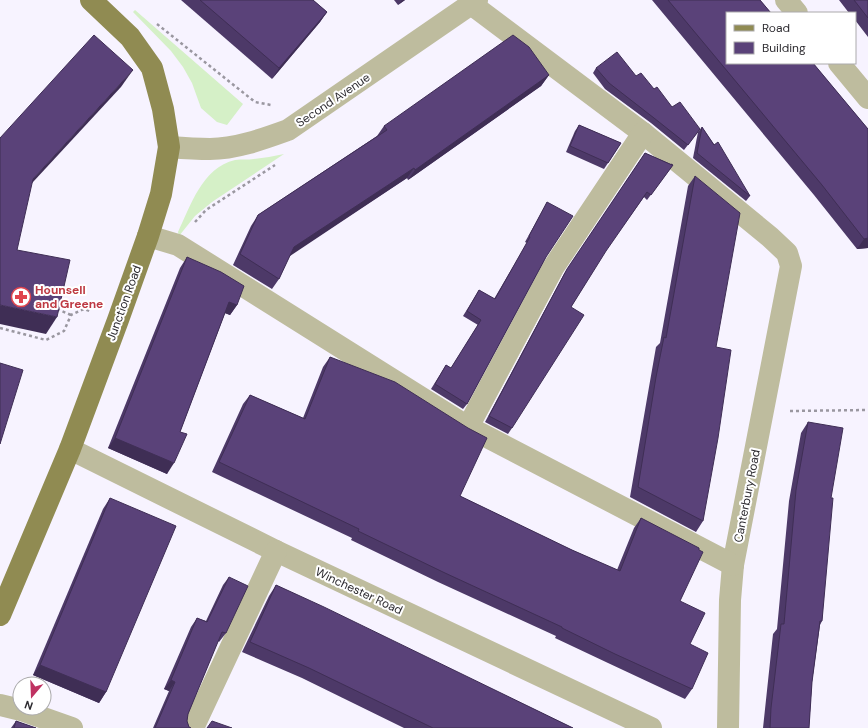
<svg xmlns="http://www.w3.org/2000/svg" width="868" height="728" font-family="'DM Sans',sans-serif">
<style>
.grass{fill:#d5f0c7}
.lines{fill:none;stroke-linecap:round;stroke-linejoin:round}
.path{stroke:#9a97a0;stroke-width:2.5;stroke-dasharray:3 3;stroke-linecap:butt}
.minor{stroke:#bebc9e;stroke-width:22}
.major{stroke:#908b52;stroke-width:22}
.wall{fill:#4d3968}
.shaded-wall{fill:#3f2e55}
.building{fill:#5a4279;stroke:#3f2e55}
.labels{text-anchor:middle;stroke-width:4;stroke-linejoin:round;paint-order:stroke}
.street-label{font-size:12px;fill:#2d2b30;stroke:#fff}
.health-label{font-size:12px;font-weight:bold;fill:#be3a42;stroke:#fff;text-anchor:start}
</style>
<rect width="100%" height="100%" fill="#f7f3ff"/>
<g class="grass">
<path d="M135,10L243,104L227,125L217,122L201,108L192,83L183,67L171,51L133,12Z"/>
<path d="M284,154L212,202L195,216L179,236L178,232C191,205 202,168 235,160C241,159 248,160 254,159C264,158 274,156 284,154Z"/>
</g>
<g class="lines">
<g class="path">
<path d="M157,24L255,102L271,105"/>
<path d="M195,222L206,210L275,165"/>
<path d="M57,309L71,315"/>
<path d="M0,328L46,340L64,331L71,315L84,309L92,312"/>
<path d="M790,411L868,410"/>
</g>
<g class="minor">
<path d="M786,0L797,13"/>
<path d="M471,4L643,133L770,237L787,253L791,266L733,565L730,600L728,728"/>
<path d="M839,63L868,98"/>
<path d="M169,147C182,148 196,149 210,149C236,149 263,139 288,130L477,0"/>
<path d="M148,236L178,245L468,427L733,565"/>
<path d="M468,427L553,268L643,133"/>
<path d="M70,449L276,551L651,728"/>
<path d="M0,705L21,710L72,728"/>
<path d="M193,728L276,551"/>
</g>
<path class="major" d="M0,615L70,449L118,320L148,236L161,194L169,147L163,109L152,68L130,37L91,0"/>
</g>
<g class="wall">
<path d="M181,0H313L327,12L320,22L272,79Z"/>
<path d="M394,0H405L398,5Z"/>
<path d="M652,0H760L868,129V248L857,249L814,195Z"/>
<path d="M839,0H868V37L855,20V13H849Z"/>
<path d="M596,68L636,76L654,89L672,107L700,129L684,150L651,123L605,89L593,73Z"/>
<path d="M549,75L541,86L408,180L407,178L290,255L279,279L272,289L233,265L251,226L258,215L377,136L384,126Z"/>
<path d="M579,125L621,143L604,169L566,152L575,131Z"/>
<path d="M702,127L750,196L746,201L693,158L698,132Z"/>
<path d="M645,153L673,165L647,200L644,197L605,251L571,307L512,428L508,434L485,422L564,274Z"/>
<path d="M695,176L716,347L703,521L696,532L630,497L649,387L656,347L660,343L688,186Z"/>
<path d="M547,202L546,257L467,404L463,409L431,389L446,365L451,368L478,325L463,316L476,295L479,290L494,299L527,243L525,242L544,208Z"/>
<path d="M187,257L237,305L230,315L225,313L180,432L167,474L108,448L180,268Z"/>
<path d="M330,357L460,496L572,550L617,570L634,528L641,518L680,601L690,644L692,689L685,699L608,663L555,638L556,636L438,582L351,540L352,538L212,472L243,404L250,395L303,418L323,367Z"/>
<path d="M808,422L831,498L822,621L820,625L812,682L809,728H763L773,634L777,629L789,501L801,433Z"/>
<path d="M110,498L106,692L99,703L33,675L103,509Z"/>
<path d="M229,577L226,633L219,642L218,641L188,714L187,721L189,727L191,728H153L169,691L164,689L191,627L197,618L206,621L223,585Z"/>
<path d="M276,585L538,711L573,728H404L302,678L242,652L269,596Z"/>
<path d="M16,721L36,728H11Z"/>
</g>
<g class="shaded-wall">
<path d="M402,0H405L398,5Z"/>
<path d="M327,12L320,22L272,79L279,68Z"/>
<path d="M133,70L121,87L21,195L33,179Z"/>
<path d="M549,75L541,86L408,180L415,170Z"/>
<path d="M414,168L407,178L287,258L294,247Z"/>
<path d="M868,238V248L857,249L864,239Z"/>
<path d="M229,302L237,305L230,315L222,312Z"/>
<path d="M0,305L57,317L46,334L0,324Z"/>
<path d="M115,438L174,463L167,474L108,448Z"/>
<path d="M40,665L106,692L99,703L33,675Z"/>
<path d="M171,680L175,682L169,691L164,689Z"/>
</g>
<g class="building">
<path d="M200,0H313L327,12L279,68Z"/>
<path d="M668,0H760L771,13H727V63H813L868,129V238L864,239L822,185Z"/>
<path d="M854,0H868V18Z"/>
<path d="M94,35L133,70L33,179L17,250L70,260L57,317L0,305V138Z"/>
<path d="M513,35L529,47L549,75L415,170L414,168L294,247L279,279L240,254L258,215L387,130L384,126Z"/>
<path d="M617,52L636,76L641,73L654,89L657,87L672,107L680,102L700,129L688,145L654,118L609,83L596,68Z"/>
<path d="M579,125L621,143L608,163L570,146Z"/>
<path d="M702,127L714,145L718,142L750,196L697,153Z"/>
<path d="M645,153L672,165L671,164L673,165L651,195L647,192L606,251L571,307L584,315L512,428L489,416L567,269Z"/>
<path d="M695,176L740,213L716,347L731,350L718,438L703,521L638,487L656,377L664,337L666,338Z"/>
<path d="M547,202L573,216L546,257L467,404L435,384L446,365L451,368L481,320L467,311L479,290L495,299L530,237L529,236Z"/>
<path d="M187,257L221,272L244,286L237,305L229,302L180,432L187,434L174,463L115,438Z"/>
<path d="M330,357L395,382L468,428L487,438L460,496L572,550L620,571L641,518L699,548V550L703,552L680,601L705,613L690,644L708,653L692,689L615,654L562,628V627L445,573L358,531L359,529L219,462L250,395L305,419Z"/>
<path d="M0,363L23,370L0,444Z"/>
<path d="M808,422L843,428L831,498H833L822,621H820L812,682L809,728H770L771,708L781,624H784L796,490Z"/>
<path d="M110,498L176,526L106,692L40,665Z"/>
<path d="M229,577L248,586L226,633L222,632L188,714L187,721L189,727L191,728H155L175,682L171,680L197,618L207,622Z"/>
<path d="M276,585L324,607L573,728H433L309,668L250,642Z"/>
<path d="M16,721L36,728H14Z"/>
<path d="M212,721L232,728H207Z"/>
</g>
<defs>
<g id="pharmacy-ring" transform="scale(1)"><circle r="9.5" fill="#fff" stroke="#e0444e" stroke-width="1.5"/><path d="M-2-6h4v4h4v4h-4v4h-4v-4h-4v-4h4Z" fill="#e0444e"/></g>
</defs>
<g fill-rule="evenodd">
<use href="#pharmacy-ring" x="21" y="297"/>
</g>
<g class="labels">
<g class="street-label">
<text transform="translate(333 100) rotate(-34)" y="4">Second Avenue</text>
<text transform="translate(124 303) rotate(-70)" y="4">Junction Road</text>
<text transform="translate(747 496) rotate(-79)" y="4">Canterbury Road</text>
<text transform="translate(359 591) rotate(25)" y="4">Winchester Road</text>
</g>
<g class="health-label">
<text x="35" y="294">Hounsell<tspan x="35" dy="14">and Greene</tspan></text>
</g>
</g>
<rect x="726" y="12" width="130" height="52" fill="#ffffff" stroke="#abaaac"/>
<rect x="734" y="25" width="20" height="6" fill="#908b52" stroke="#abaaac"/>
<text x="762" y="32" font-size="12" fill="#2d2b30">Road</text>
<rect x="734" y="42" width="20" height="12" fill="#5a4279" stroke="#abaaac"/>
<text x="762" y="52" font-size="12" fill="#2d2b30">Building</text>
<g transform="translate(32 696) rotate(199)"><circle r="19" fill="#ffffff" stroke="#abaaac"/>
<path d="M0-3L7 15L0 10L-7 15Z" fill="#bf3262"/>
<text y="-6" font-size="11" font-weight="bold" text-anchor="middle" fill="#2d2b30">N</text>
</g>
</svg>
